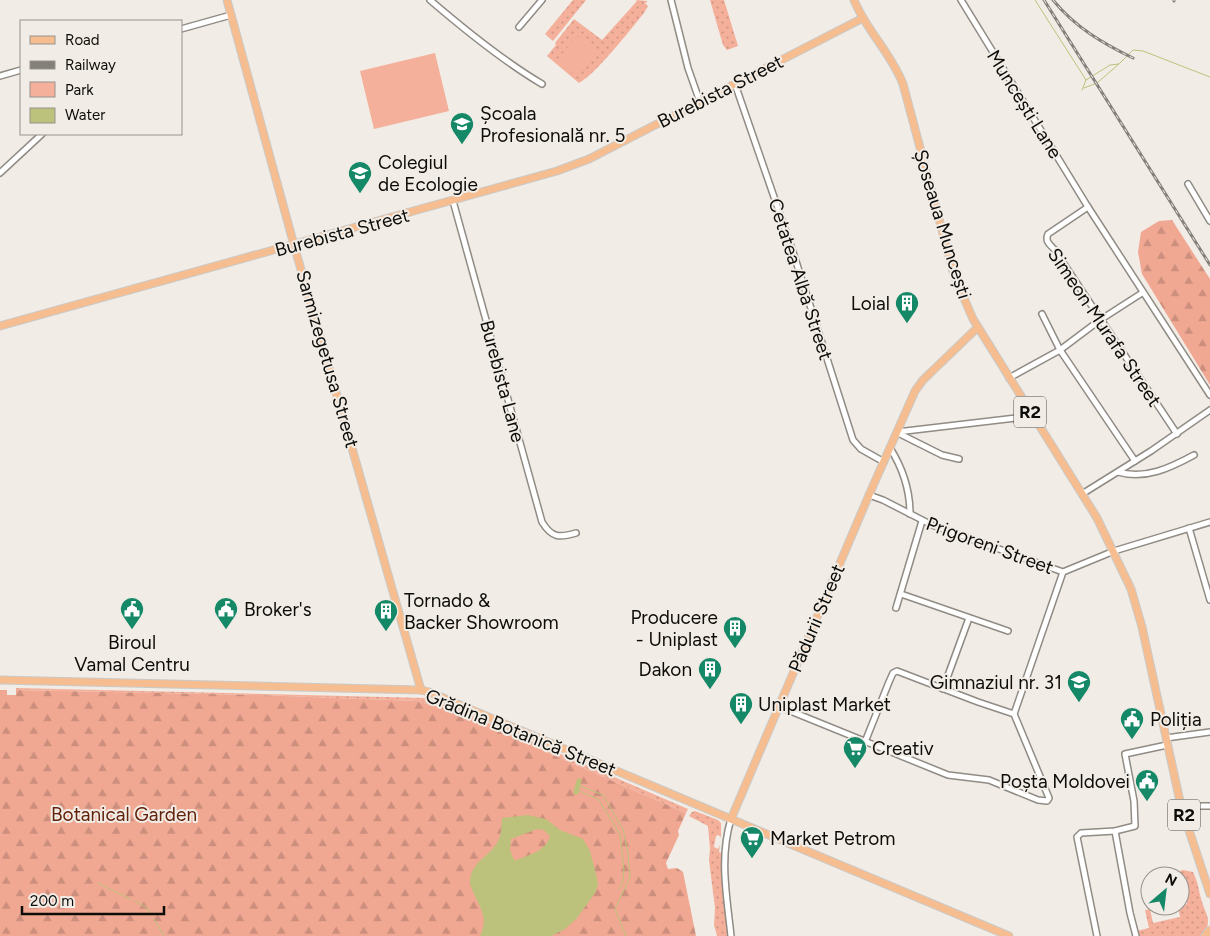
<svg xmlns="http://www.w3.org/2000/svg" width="1210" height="936" font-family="Figtree,sans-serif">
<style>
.grass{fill:url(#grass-dots)}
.forest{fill:url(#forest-firs)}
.park{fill:#f4b09b}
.water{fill:#bcc27b;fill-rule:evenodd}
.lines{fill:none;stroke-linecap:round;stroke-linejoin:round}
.stream{stroke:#bcc27b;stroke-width:1}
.canal{stroke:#bcc27b;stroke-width:5}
.minor-casing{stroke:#908b84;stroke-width:8}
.major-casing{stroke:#cacac9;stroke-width:9}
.minor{stroke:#fff;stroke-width:5}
.major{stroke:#f6be90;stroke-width:7}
.rail-casing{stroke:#83807b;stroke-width:3}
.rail{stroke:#f1ece5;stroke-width:1;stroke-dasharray:4;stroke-linecap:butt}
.labels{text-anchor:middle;stroke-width:4;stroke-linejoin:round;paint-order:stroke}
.shield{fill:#f1ece5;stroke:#514f4b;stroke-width:1}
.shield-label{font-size:18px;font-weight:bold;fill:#0d0c09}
.street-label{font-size:19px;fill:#0d0c09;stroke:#f1ece5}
.poi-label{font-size:19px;fill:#0d0c09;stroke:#f1ece5;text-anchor:start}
.park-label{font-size:19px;fill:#61210b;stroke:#f1ece5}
</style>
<defs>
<pattern id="grass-dots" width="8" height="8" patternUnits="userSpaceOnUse" patternTransform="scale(1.25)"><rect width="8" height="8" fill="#f4b09b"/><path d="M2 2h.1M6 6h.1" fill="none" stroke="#d09684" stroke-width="1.8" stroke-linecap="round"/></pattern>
<pattern id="forest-firs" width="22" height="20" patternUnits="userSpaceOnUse" patternTransform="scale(1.25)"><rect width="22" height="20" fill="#f1a892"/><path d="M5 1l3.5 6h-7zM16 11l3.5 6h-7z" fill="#cd8f7d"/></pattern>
</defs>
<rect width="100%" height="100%" fill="#f1ece5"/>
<g class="grass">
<path d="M573,0H586L553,41L545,34Z"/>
<path d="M636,0L648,1L645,3L648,6L644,13C631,29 595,75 579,83L547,56L556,45L555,43L574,19L602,40L637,1Z"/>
<path d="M710,0H724L738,46L727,50L723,45Z"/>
<path d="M16,688L425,698L445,704L688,809L686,813L450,710L417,701L258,695L16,690Z"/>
<path d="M695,811L718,820L721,823V837L718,835L716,836L714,847L718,849L720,845L719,852L721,853V873L729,936H717L714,925L715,908L709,860L710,849L708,826L689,816L692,812Z"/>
<path d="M1183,870L1193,872C1198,882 1199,892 1202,902C1204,909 1208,915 1208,921C1208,927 1206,932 1202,936H1139L1137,931L1149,928L1145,910L1150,909L1153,923L1180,917L1178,906L1187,904L1180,871Z"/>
</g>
<g class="forest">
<path d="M1172,220L1210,279V385L1142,274L1138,252L1141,232L1159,221Z"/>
<path d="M0,690H7V695H16V690L258,695L417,701L450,710L686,813L678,831L679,835L666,863L668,869L677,868L683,872L696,936H0Z"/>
</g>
<g class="park">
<path d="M577,36L597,53L577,77L557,60Z"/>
<path d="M435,53L449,111L374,129L360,71Z"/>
</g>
<path class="water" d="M528,815L546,819L560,830L583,839L590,851L597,878L598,885L595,893L577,918L565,929L551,936H480C488,920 482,911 475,896C473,891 470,887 470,881C471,861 491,856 498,841C502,834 501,826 502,818ZM537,829L544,830L550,836C547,850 529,855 517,860H514L510,850L511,839Z"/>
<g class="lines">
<g class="stream">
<path d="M1035,0L1086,80L1110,65L1119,64L1133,50L1143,51L1210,77"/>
<path d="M1084,88L1097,83L1119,64"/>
<path d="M1082,90L1086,80"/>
<path d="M578,785L603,795L623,829L628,853L630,877L615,909L626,936"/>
<path d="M577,790L598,799L617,829L620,835L624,870L623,881L619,889"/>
<path d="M98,883L130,899"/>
<path d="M135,901L147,908L150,912"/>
<path d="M154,919L164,936"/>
</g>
<path class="canal" d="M576,792L579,781"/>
<g class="minor-casing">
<g id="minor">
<path d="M430,0C465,30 503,61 542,84"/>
<path d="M671,0L688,68L700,102"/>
<path d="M961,0L1088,207L1210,395"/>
<path d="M519,27L542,0"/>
<path d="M181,29L231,15"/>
<path d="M0,76L21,70"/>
<path d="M735,84L793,252L853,440L861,449L884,462"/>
<path d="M0,173L42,134"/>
<path d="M1188,184L1210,221"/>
<path d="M453,201L542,522C552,538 559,538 576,533"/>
<path d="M1088,207L1048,234C1045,241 1049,244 1054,249L1177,434"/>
<path d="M1042,314L1060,350L1135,461"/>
<path d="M1009,378L1060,350L1100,320L1142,293"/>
<path d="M897,432L1033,416"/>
<path d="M898,433L942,455L959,459"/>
<path d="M890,448C902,467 910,491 910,514"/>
<path d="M1118,472C1145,480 1170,468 1194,455"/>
<path d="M1082,494L1151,451L1210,410"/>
<path d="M869,495L883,500L932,525L1063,572L1114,551L1210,522"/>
<path d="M1189,528L1210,600"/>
<path d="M901,594L1008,631"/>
<path d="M896,608L922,521"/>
<path d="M943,689L969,618"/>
<path d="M778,706L948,775L989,780L1038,800L1047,801L1049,798L1014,714L1063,572"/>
<path d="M1166,738L1210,732"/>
<path d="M865,742L889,682L893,673L897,671L978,702L1014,714"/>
<path d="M1181,806H1210"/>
<path d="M731,819C719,858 727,897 731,936"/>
<path d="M1115,831L1130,913L1136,936"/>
<path d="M1097,936L1077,837L1081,833L1115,831L1135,826L1134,801L1125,754L1167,745"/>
</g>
</g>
<g class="major-casing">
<g id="major">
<path d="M227,0L294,245L421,690"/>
<path d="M854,0C866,30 891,53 903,84L954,275L973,319L1097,518L1131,589L1142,627L1181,806L1210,894"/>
<path d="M0,326L557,171L589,159L863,18"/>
<path d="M0,680L421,690L429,692L1009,936"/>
<path d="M731,819L869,495L915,391L923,380L977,328"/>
<path d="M1205,936L1210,930"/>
</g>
</g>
<use href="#minor" class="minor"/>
<use href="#major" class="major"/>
<g class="rail-casing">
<g id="rail">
<path d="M1044,0L1210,265"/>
<path d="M1053,0C1075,27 1102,43 1133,58"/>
<path d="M1174,0V1"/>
</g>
</g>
<use href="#rail" class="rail"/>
</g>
<defs>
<g id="university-pin" transform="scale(1.25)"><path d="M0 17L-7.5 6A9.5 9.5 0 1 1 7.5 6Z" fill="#158868" stroke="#f1ece5"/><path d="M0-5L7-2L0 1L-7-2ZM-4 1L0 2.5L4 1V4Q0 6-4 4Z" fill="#fff"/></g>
<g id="building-pin" transform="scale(1.25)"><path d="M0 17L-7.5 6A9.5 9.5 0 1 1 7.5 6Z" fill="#158868" stroke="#f1ece5"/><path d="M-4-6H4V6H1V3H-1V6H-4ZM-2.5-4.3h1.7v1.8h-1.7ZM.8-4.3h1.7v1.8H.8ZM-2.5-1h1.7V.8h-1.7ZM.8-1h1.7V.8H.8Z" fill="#fff"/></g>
<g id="civic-pin" transform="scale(1.25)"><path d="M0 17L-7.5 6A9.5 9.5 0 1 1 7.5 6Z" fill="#158868" stroke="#f1ece5"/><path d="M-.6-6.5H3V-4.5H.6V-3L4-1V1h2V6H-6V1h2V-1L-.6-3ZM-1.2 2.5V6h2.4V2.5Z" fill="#fff"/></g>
<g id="school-pin" transform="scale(1.25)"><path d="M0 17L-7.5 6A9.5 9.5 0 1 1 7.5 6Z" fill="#158868" stroke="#f1ece5"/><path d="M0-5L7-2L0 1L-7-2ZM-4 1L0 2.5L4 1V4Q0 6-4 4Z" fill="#fff"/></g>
<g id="supermarket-pin" transform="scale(1.25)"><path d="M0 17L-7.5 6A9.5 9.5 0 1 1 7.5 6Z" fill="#158868" stroke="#f1ece5"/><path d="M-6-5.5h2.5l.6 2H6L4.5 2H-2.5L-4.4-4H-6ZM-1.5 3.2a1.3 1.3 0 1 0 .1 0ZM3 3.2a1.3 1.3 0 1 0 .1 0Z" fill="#fff"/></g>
</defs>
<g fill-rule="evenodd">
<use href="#university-pin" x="462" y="124"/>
<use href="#university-pin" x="360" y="173"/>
<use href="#building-pin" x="907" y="303"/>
<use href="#civic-pin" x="132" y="609"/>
<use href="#civic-pin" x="226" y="609"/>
<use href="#building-pin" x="386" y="611"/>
<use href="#building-pin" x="735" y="628"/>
<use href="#building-pin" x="710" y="669"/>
<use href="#school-pin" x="1079" y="682"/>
<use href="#building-pin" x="741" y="704"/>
<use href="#civic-pin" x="1132" y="719"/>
<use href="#supermarket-pin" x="855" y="748"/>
<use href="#civic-pin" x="1147" y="781"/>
<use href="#supermarket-pin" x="752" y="838"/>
</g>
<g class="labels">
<g class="shield">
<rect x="1014" y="396.5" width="32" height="31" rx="4"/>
<rect x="1168" y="799.5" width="32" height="31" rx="4"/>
</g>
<g class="shield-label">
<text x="1030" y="418">R2</text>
<text x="1184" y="821">R2</text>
</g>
<g class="street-label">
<text transform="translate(720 91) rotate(-27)" y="7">Burebista Street</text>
<text transform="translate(1025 104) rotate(58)" y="7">Muncești Lane</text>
<text transform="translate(943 224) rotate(73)" y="7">Șoseaua Muncești</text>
<text transform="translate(342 232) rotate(-15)" y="7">Burebista Street</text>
<text transform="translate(801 279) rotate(72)" y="7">Cetatea Albă Street</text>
<text transform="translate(1105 327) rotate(56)" y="7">Simeon Murafa Street</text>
<text transform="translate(328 359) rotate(74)" y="7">Sarmizegetusa Street</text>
<text transform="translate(503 381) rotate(75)" y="7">Burebista Lane</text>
<text transform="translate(990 545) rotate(20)" y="7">Prigoreni Street</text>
<text transform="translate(816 618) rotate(-67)" y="7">Pădurii Street</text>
<text transform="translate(521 732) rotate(22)" y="7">Grădina Botanică Street</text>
</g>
<g class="poi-label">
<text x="480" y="120">Școala<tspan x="480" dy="22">Profesională nr. 5</tspan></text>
<text x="378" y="169">Colegiul<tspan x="378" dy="22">de Ecologie</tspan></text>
<text x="890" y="310" text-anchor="end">Loial</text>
<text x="404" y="607">Tornado &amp;<tspan x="404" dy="22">Backer Showroom</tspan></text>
<text x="244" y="616">Broker's</text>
<text x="718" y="624" text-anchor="end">Producere<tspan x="718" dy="22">- Uniplast</tspan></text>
<text x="132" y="649" text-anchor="middle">Biroul<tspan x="132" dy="22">Vamal Centru</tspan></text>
<text x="692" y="676" text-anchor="end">Dakon</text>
<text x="1062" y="689" text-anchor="end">Gimnaziul nr. 31</text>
<text x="758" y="711">Uniplast Market</text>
<text x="1150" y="726">Poliția</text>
<text x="872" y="755">Creativ</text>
<text x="1130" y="788" text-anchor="end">Poșta Moldovei</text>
<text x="770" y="845">Market Petrom</text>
</g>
<g class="park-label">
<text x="124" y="821">Botanical Garden</text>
</g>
</g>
<rect x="20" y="20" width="162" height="115" fill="#f1ece5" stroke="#96928d"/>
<rect x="30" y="36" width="25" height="8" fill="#f6be90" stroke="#96928d"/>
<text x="65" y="45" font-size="15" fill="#0d0c09">Road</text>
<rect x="30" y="61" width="25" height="8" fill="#83807b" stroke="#96928d"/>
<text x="65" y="70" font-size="15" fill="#0d0c09">Railway</text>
<rect x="30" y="82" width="25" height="15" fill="#f4b09b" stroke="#96928d"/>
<text x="65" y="95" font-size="15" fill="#0d0c09">Park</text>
<rect x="30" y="108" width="25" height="15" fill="#bcc27b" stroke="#96928d"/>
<text x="65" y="120" font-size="15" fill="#0d0c09">Water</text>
<g transform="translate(1165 891) rotate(28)"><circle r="24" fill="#f1ece5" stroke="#96928d"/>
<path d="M0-4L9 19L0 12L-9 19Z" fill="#158868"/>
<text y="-8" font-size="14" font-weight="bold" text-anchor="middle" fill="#0d0c09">N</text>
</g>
<path d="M22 906v8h142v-8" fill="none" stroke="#0d0c09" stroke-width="2.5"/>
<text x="30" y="906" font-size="15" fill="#0d0c09" stroke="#f1ece5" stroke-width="4" paint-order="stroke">200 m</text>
</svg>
